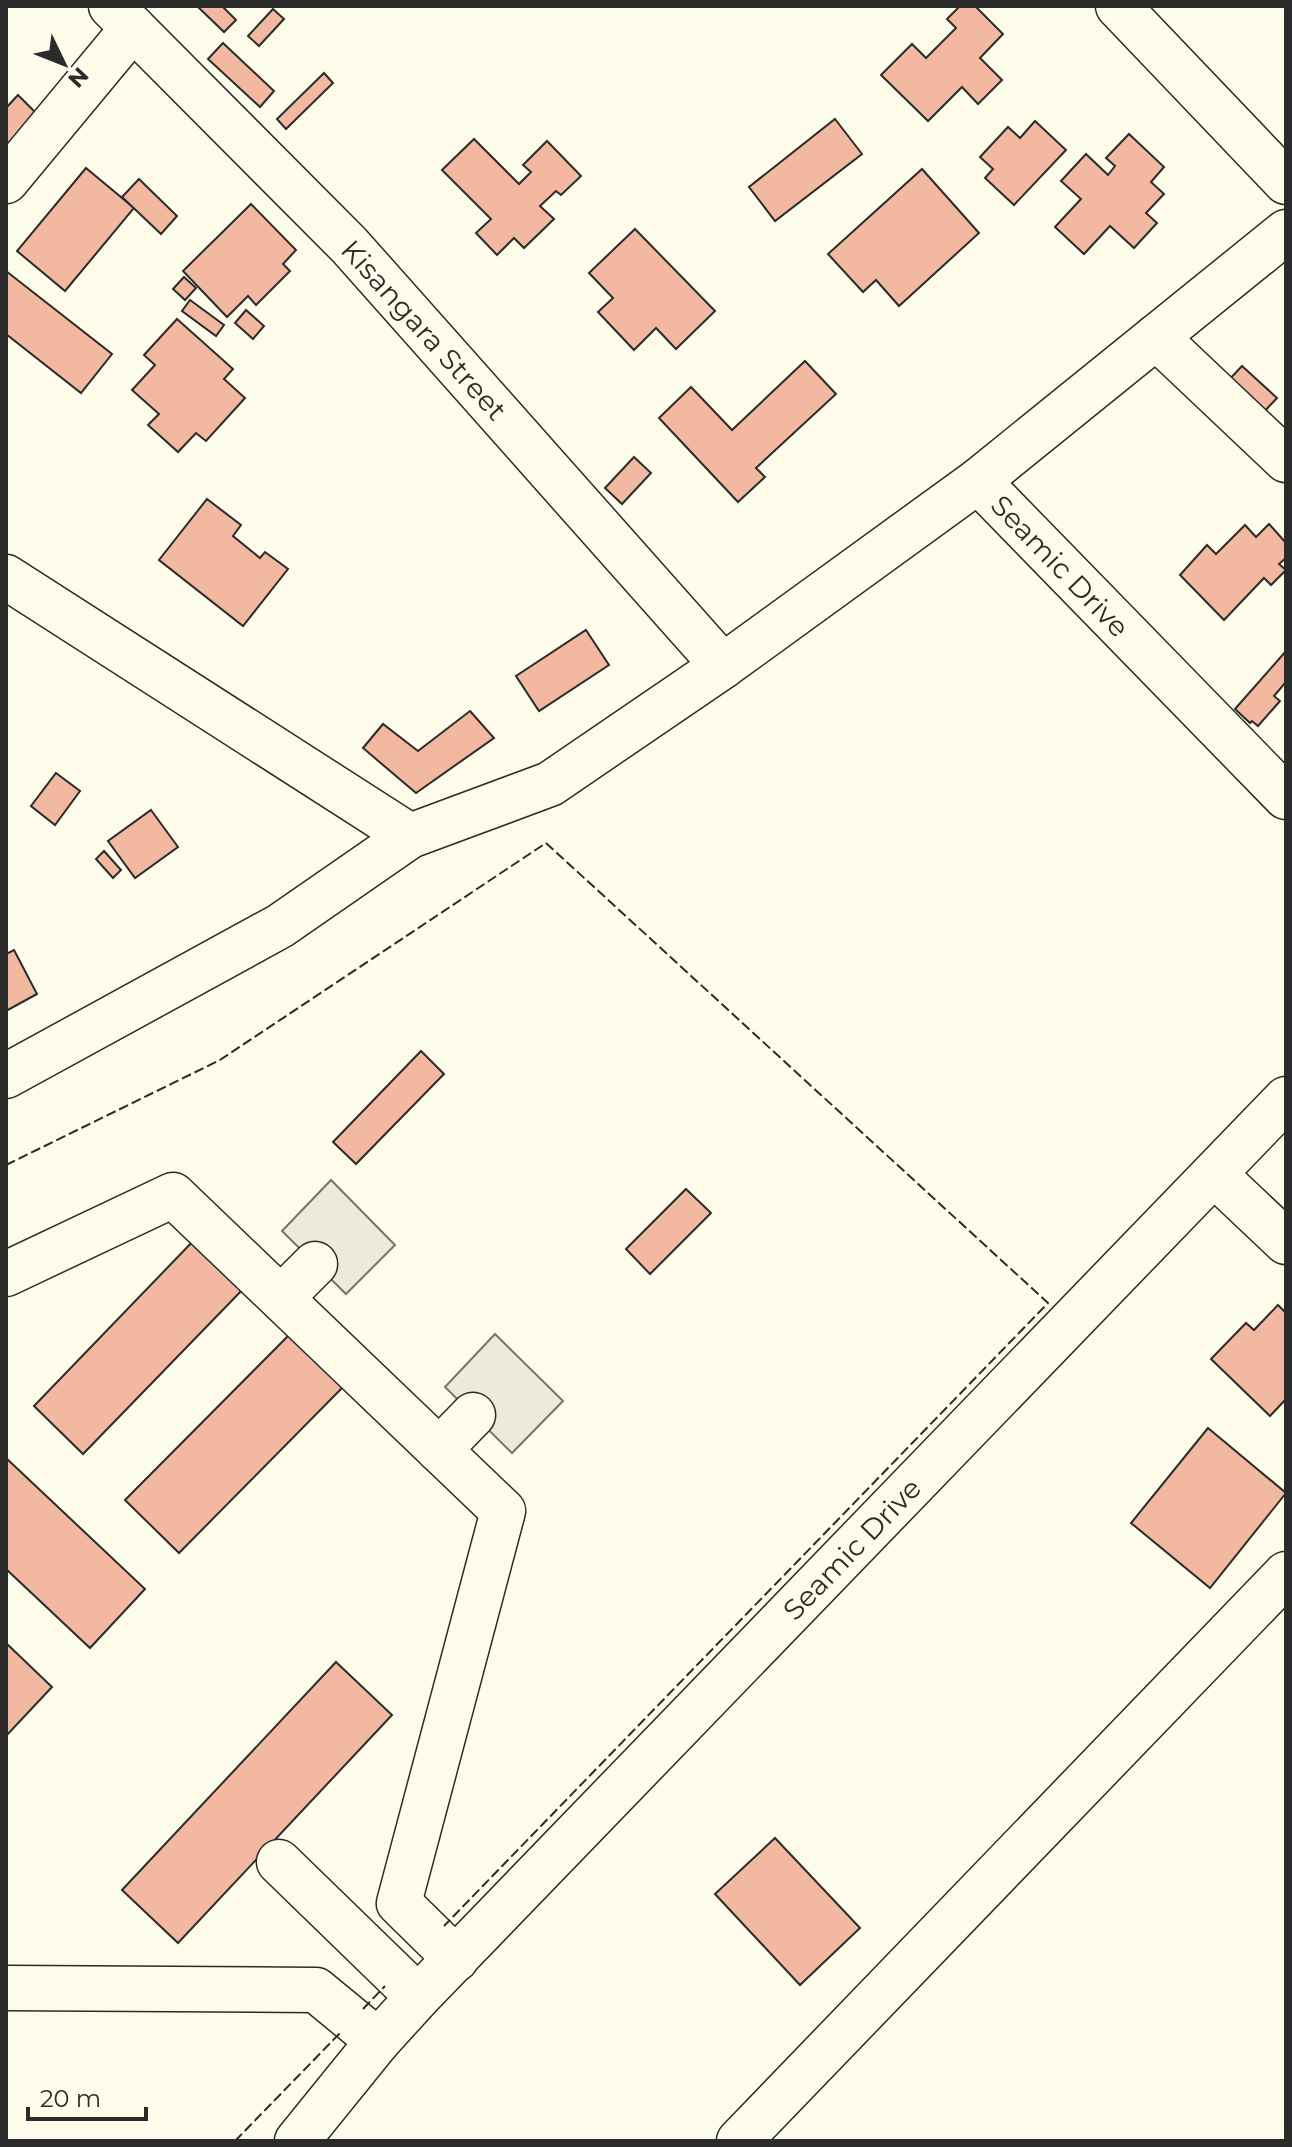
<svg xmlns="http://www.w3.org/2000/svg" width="1292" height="2147" font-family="Montserrat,sans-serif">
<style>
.parking{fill:#eceadb;stroke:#74746e;stroke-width:2}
.building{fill:#f2b8a0;stroke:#2b2b2b;stroke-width:2}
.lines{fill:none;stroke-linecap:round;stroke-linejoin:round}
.minor-casing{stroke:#2b2b2b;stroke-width:47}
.minor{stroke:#fdfbea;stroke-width:44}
.fence{stroke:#2b2b2b;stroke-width:2;stroke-dasharray:10 4;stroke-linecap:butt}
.labels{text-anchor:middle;stroke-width:6;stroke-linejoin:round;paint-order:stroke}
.street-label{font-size:28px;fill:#2b2b2b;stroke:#fdfbea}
</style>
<rect width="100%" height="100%" fill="#fdfbea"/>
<g class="parking">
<path d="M331,1180L395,1245L346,1294L282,1231Z"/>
<path d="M495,1334L563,1401L512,1453L445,1387Z"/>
</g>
<g class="building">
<path d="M197,6H222L236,20L224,32Z"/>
<path d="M960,6H975L1003,34L980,58L1002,80L978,104L962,87L928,121L881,75L912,44L926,58L956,28L947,19Z"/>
<path d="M273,9L284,19L259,46L248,36Z"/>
<path d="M223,43L274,91L260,107L208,59Z"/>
<path d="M324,73L333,83L286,129L277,119Z"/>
<path d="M18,95L44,121L6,160V108Z"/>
<path d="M835,119L862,154L775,221L749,187Z"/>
<path d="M1035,121L1066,150L1014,205L985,178L993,169L980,157L1008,127L1020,138Z"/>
<path d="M1129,134L1164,167L1151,182L1164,194L1146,213L1157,223L1134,248L1110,226L1084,254L1055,227L1081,199L1061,181L1086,154L1108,175L1115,166L1106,158Z"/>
<path d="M474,139L519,184L531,172L523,165L547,141L581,176L561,195L556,191L540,206L554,219L524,248L514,238L497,255L476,233L491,219L442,170Z"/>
<path d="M86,168L134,208L65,291L17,251Z"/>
<path d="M922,169L979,233L899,306L876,280L863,292L828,254Z"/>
<path d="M139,179L177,216L161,234L122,197Z"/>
<path d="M251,204L296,250L283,264L290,271L256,305L248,296L227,317L183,271Z"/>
<path d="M635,229L715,311L676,349L656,328L634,350L598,312L613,298L589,273Z"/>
<path d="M6,271L112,354L81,393L6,334Z"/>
<path d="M184,277L196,288L185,300L173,289Z"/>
<path d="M190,300L224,325L216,336L182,311Z"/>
<path d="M246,310L264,326L253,339L235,323Z"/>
<path d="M177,319L233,369L224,379L245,398L206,441L196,433L178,452L148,425L159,414L132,390L155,365L144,355Z"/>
<path d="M805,361L836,394L756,468L765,477L738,502L659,418L691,387L732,430Z"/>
<path d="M1242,366L1277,398L1262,414L1227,382Z"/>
<path d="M634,457L651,473L622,504L605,488Z"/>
<path d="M207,499L241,525L233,536L260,558L265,552L288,569L243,626L159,560Z"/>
<path d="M1269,524L1286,543V558L1279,564L1286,570L1271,585L1264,578L1224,620L1180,575L1207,545L1216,554L1245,525L1256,537Z"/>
<path d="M586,630L609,665L539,711L516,676Z"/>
<path d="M1286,651V682L1274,696L1280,701L1258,726L1252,721L1250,723L1235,709Z"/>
<path d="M470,711L494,738L416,793L363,748L383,724L418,751Z"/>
<path d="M56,773L80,791L55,825L31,806Z"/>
<path d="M151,810L178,847L135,878L108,841Z"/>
<path d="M104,851L121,870L113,878L96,859Z"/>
<path d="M14,950L37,994L6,1011V954Z"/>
<path d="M421,1051L444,1074L356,1164L333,1142Z"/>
<path d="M686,1189L711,1213L650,1274L626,1249Z"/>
<path d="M197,1237L247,1285L83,1454L34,1406Z"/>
<path d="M1278,1305L1286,1313V1399L1270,1416L1211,1359L1246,1323L1254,1330Z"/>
<path d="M291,1333L344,1386L179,1553L125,1500Z"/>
<path d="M1208,1428L1286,1493L1210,1588L1131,1523Z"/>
<path d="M6,1458L145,1589L90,1648L6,1569Z"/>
<path d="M6,1643L52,1687L6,1736Z"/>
<path d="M336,1662L392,1715L178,1943L122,1890Z"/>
<path d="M775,1838L860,1928L800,1985L715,1894Z"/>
</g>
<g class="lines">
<g class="minor-casing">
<g id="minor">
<path d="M111,6L349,245L723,666"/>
<path d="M1118,6L1286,182"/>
<path d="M6,181L133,28"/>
<path d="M1286,232L978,481L1286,797"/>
<path d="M1156,337L1286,460"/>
<path d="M6,577L410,836"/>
<path d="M6,1076L280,926L410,836L550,784L723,666L978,481"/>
<path d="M1214,1174L1286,1242"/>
<path d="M6,1274L173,1195L503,1511L399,1903L456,1959"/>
<path d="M281,1298L315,1264"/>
<path d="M439,1450L473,1415"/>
<path d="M279,1862L418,1997"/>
<path d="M6,1988L316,1990L378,2041"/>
<path d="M297,2141L378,2041L418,1997L1286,1099"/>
<path d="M739,2141L1286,1574"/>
</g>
</g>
<use href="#minor" class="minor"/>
<g class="fence">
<path d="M6,1165L220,1060L546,843L1048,1303L444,1926"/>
<path d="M363,2009L385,1986"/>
<path d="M235,2141L341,2032"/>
</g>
</g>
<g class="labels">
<g class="street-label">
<text transform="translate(424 330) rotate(48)" y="10">Kisangara Street</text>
<text transform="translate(1060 566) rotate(46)" y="10">Seamic Drive</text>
<text transform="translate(852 1549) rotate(-46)" y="10">Seamic Drive</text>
</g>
</g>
<rect width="1292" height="2147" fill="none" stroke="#2b2b2b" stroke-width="16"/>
<g transform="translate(64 64) rotate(133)" stroke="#fdfbea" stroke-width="6" paint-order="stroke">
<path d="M0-6L14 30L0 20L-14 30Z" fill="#2b2b2b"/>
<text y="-12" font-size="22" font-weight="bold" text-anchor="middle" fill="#2b2b2b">N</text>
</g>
<path d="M28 2107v12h118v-12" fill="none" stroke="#2b2b2b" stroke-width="4"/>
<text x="40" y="2107" font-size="24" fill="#2b2b2b" stroke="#fdfbea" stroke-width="6" paint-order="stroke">20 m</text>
</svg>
